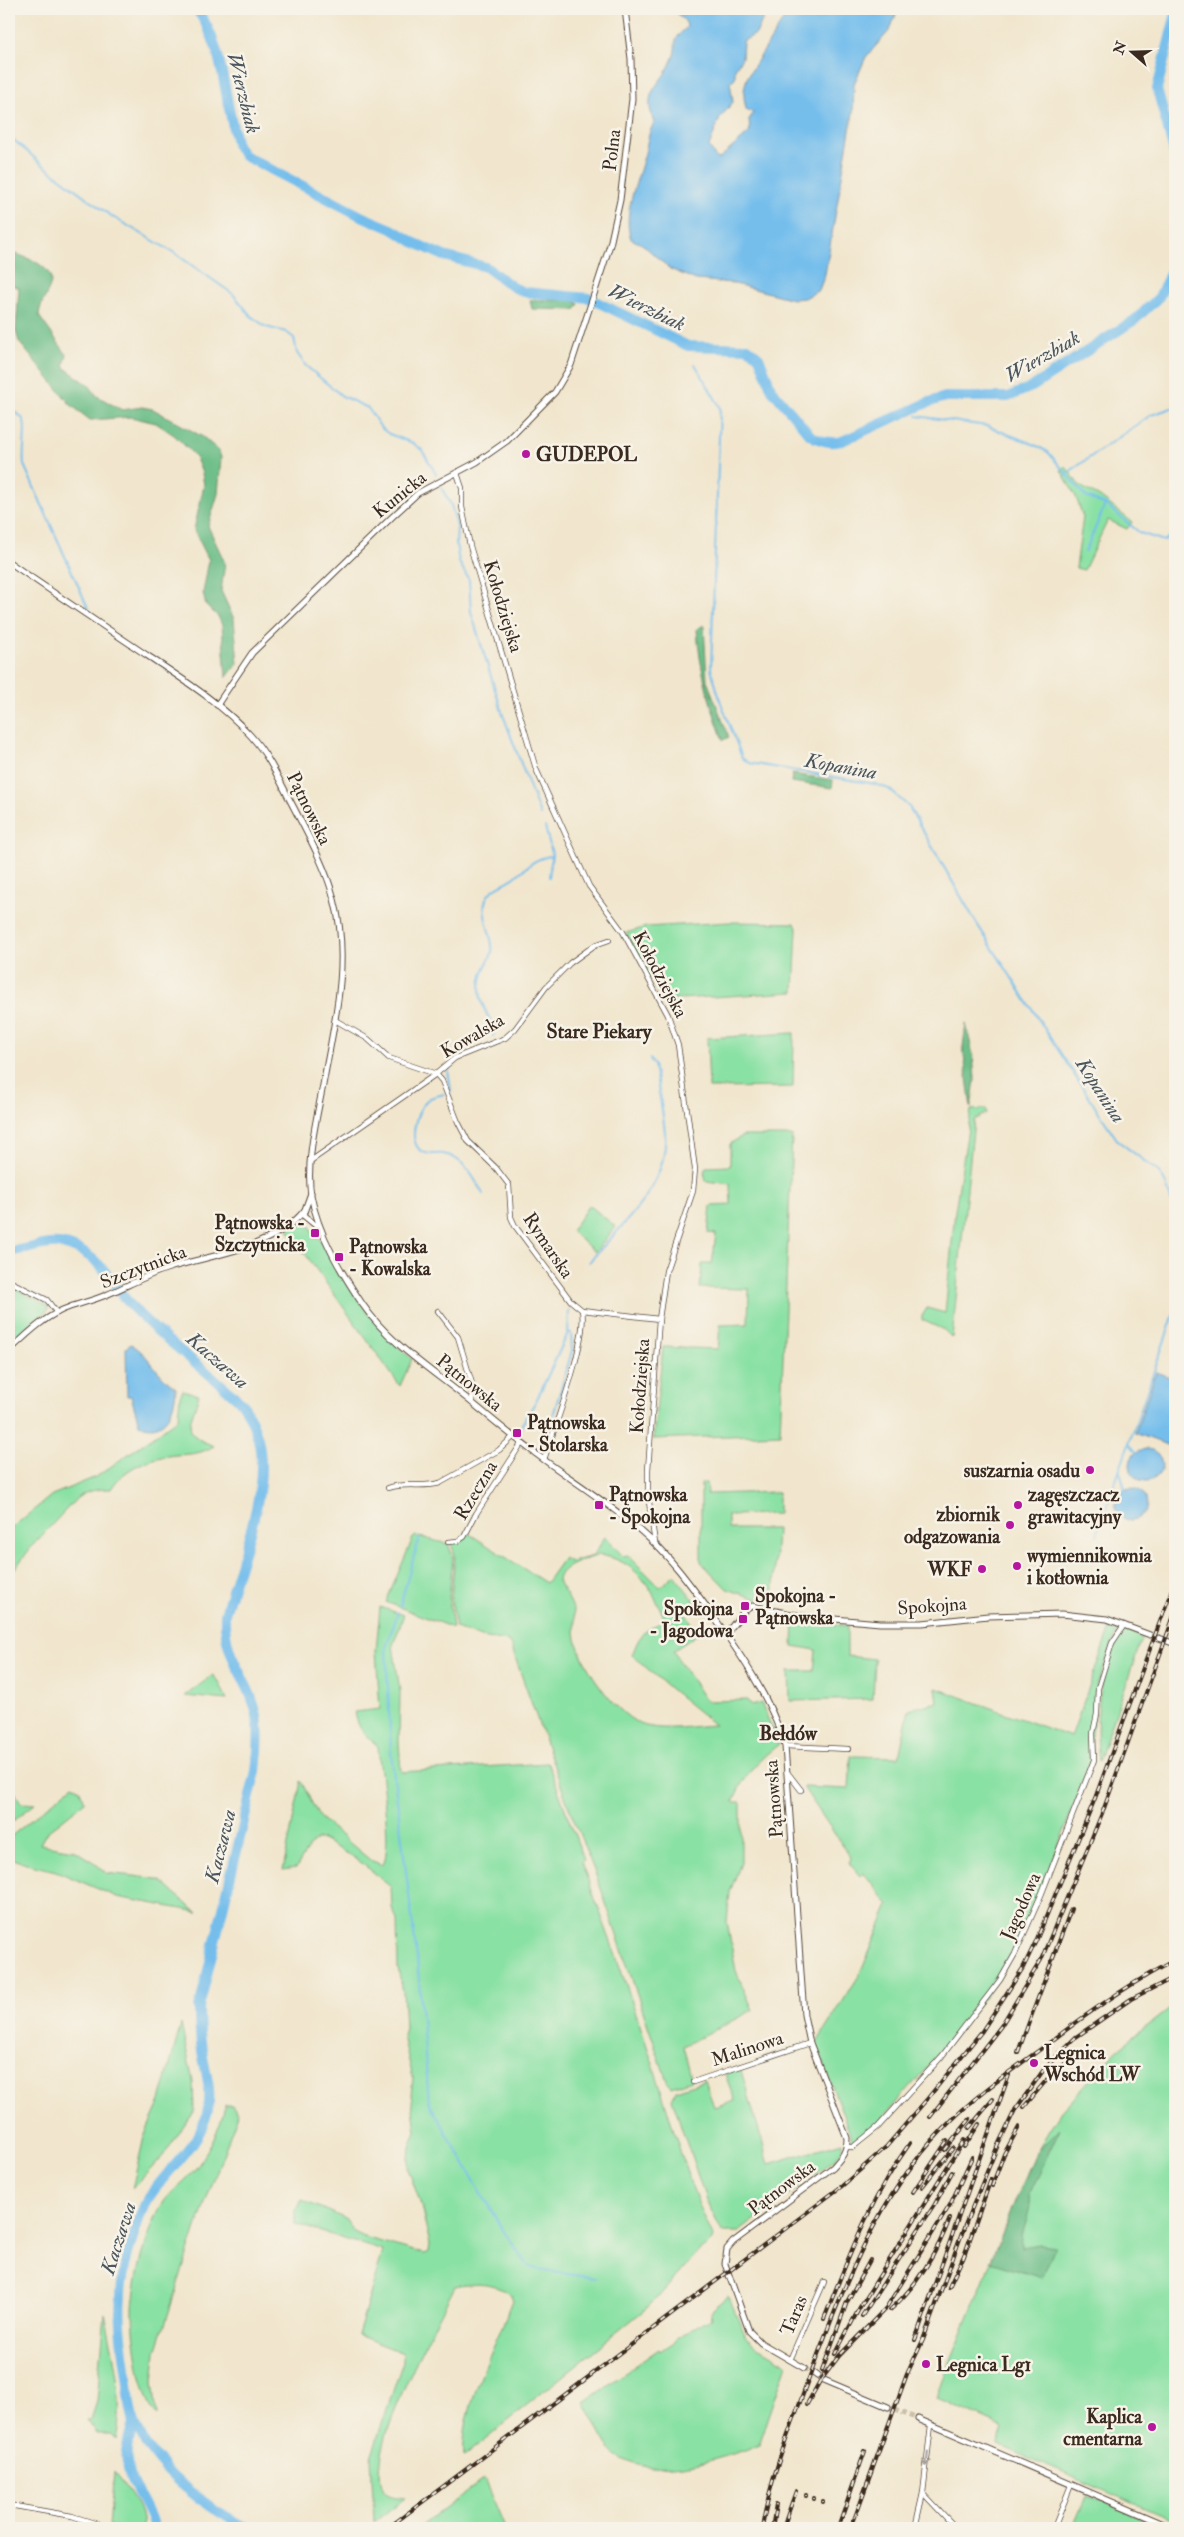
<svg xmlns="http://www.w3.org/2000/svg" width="1184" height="2537" font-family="'IM FELL Double Pica',serif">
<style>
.green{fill:#8ae1a4;stroke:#628661;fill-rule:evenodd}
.forest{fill:#6fbf8a;stroke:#557454}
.water{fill:#74beec;stroke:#587485}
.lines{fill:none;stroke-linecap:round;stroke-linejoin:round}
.stream{stroke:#74beec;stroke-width:2}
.river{stroke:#74beec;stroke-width:10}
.tertiary-tunnel{stroke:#cdc0aa;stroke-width:5;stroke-dasharray:5 2.5;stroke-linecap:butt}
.minor-casing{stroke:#564638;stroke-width:6}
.tertiary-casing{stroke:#564638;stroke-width:7}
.minor{stroke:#fff;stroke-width:4.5}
.tertiary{stroke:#fff;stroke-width:5}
.rail-casing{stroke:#3b2a1e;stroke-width:4}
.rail{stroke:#f7f3e8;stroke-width:2;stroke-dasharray:5.5;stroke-linecap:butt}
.oneway{stroke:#a79f9a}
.poi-dot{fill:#b5179e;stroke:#f7f3e8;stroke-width:2}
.labels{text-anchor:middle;stroke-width:5;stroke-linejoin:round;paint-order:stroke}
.street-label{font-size:19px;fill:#3b2a1e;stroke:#f7f3e8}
.poi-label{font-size:19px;font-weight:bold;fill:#3b2a1e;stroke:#f7f3e8;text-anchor:start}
.water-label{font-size:20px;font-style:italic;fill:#4c565c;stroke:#f7f3e8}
.neighbourhood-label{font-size:20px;font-weight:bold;fill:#3b2a1e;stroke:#f7f3e8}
</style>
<rect width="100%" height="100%" fill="#f7f3e8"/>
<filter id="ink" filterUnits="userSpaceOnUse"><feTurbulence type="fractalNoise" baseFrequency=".02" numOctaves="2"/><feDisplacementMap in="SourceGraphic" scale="10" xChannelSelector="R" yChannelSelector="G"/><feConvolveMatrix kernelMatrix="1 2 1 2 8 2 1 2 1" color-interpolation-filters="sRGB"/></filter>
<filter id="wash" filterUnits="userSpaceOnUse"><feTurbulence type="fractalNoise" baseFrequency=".0096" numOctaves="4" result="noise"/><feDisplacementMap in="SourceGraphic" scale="20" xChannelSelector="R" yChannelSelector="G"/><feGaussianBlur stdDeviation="1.12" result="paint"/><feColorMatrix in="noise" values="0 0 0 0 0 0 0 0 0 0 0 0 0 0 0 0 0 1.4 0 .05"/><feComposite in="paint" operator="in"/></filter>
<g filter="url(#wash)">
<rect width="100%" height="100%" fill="#f1e6cd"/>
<g class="green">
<path d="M1065,466L1080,486L1100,497L1132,522L1127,529L1108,520L1084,570L1076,568L1083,517L1076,497L1061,470Z"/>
<path d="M730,922L795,923L797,928L794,992L662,1000L626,933L646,927Z"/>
<path d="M794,1033L793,1087L709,1088L707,1038Z"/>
<path d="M986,1109L987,1113L974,1120L952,1338L944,1330L922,1320V1316L927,1308L945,1313L955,1211L971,1110Z"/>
<path d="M742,1136H792L780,1434L653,1439L663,1347L718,1349L720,1325L748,1324L749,1289L700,1288L702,1264H712L716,1234L708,1233L711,1206L731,1205L730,1184L706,1181L704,1172L706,1167L730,1166V1144Z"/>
<path d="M589,1205L616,1227L595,1252L571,1231Z"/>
<path d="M302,1224L310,1226L314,1235L316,1234C347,1284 367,1319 412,1359L400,1386L288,1230L295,1225Z"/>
<path d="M9,1285L48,1306V1310L9,1343Z"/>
<path d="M183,1390L199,1395L190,1422L191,1433L202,1441L214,1446C201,1454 191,1454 176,1455C152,1457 124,1467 111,1489C97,1489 88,1490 77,1498L33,1545L9,1576V1530L52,1495L96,1477L171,1424L178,1418L180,1396Z"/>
<path d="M701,1483H706L707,1494L778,1492V1514L728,1515V1529H777L773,1604L727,1589L701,1562Z"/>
<path d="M468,1533L546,1583L564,1558L571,1562L593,1556L605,1537L623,1556L628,1555L660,1587L674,1575L698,1605L685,1613L699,1633L673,1651L706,1701L747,1700L752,1706L761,1703L779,1744C755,1763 744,1775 733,1802H741V1863L730,1892L727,1922L736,1971L753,2010L683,2046L692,2080L671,2087L668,2084L599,1883L568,1805L511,1646L507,1641L481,1637L456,1628L451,1598L455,1555L451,1543L460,1542ZM599,1555C636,1560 653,1588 665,1621C643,1630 641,1632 632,1655L667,1686L715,1725C693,1726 668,1731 646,1726C618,1719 582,1666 576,1639C574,1630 576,1621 574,1612C571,1600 564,1592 558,1581C559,1565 586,1560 599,1555Z"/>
<path d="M416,1536L448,1544L453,1557L449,1598L453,1628L386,1602L413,1538Z"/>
<path d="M380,1607L404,1615L393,1645L400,1691L399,1742L401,1772L548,1763L584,1860L581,1862C611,1940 639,2019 664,2099C679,2146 691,2192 713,2236L712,2241L698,2252L654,2302L464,2456C460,2409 496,2345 513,2300L511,2295C496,2281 474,2282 455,2286C435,2327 363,2449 384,2491C388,2497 398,2497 405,2498L374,2522L371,2457L403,2361V2353L358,2335L383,2251L295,2224V2212L302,2200L346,2219L354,2232L364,2237L425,2254L429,2252L430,2244L420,2202L408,2169L410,2147L416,2131L411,2094L413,2078L403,2036L405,2028L403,1991L398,1969L397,1919L392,1908L391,1886L355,1858L323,1840L317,1839L310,1845L296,1868L283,1870L301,1781L319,1817L370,1860L383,1865C393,1844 380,1772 378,1746C365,1735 358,1730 355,1712L380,1709L376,1651Z"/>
<path d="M794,1618L847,1626V1656L875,1659L873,1699L790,1701L789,1671H814L816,1650L793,1646Z"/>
<path d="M1110,1628H1118L1094,1694L1095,1716L1091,1732L1092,1758L1049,1870L1012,1955L998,1979L958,2032L881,2120L852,2144L851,2136L816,2044L860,1974L889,1905L864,1873L860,1876L849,1863L851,1858L803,1787L849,1789L851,1756L899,1757L909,1709L938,1702L936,1688L1071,1737Z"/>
<path d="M1125,1629L1143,1636L1099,1761C1095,1725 1097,1687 1112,1653C1116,1645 1117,1636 1125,1629Z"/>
<path d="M213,1675L220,1684L227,1700L185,1696Z"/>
<path d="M9,1781L21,1803L35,1804L9,1824Z"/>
<path d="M73,1785L79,1788L85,1802L46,1833L40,1844L74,1850L95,1863L106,1873L152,1878L161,1881L191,1908L198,1912L117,1897L56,1871L26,1864L9,1857V1838Z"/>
<path d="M1175,2004V2521L998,2445L1004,2428L937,2399L942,2382L1030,2166L1048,2131L1061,2111L1117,2050Z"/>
<path d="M181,2024L193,2082L194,2112L163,2156L132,2189L144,2137L160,2101Z"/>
<path d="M740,2067L769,2164L842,2142V2150L836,2158L739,2232H722L706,2200L672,2099L676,2090L705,2080L714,2108L735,2101L725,2074Z"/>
<path d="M225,2105H232L238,2114L196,2228L156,2352L153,2381L157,2416C140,2399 133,2334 133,2310C134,2281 147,2231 161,2206C168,2194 182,2184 192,2173C208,2154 221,2128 225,2105Z"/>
<path d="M728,2295L746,2337L756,2346L787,2364L759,2445C720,2459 653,2482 615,2455C608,2449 590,2412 584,2402L659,2349L660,2351L704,2321L712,2319L711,2311Z"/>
<path d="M105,2313C113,2354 125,2399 116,2440L111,2434H97L87,2420H91L97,2401Z"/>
<path d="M114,2472C126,2487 145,2508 142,2528H117L109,2525Z"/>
<path d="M484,2479L505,2528H418L423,2524Z"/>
<path d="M1087,2495L1165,2528H1073Z"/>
</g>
<g class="forest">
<path d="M9,252C23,256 57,266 50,286C47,296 39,305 39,316L67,355L64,365L66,369L89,385L97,396L122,410L142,407L153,409L203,437L219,451L221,458L218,494L208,526L225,563L221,591L234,619L238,663L226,678L222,625L218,616L206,606L203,593L209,560L194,530L204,485L202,473L195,456L174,435L156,423L131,417L90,420L71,405L19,342L16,331L19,288L9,284Z"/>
<path d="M530,300H573L579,304L575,310L532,309Z"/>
<path d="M704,625L707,681L729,737L723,740C710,704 699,668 697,629Z"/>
<path d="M792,774L833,780L832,788L791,782Z"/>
<path d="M966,1024L973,1055L975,1079L971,1108L963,1047Z"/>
<path d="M1060,2128L1030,2193C1033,2213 1019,2230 1022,2247L1040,2244L1055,2246L1042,2278L990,2262L1036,2152Z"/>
</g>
<g class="water">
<path d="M673,9H767L756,34L743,41L742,58L735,69V78L730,82L733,102L720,118L709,146L715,157L719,159L750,132L749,120L753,113L746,109C743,95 743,88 748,76L790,9H898L890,30L866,57L854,84L853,113L825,274L819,290L805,298L793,299L731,283L696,280L670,269L642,244L631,239C622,215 637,183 643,160C648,145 646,137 654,123C641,88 661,88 672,60C680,42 668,44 687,27C687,19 677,16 673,9Z"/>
<path d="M131,1344C150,1355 157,1376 176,1388C175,1409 165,1436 139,1424L131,1396H127L126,1348Z"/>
<path d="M1156,1372L1175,1379V1448L1135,1433Z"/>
<circle cx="1146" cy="1465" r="16"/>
<circle cx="1131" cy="1504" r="16"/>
</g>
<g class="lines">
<g class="stream">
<path d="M9,136L43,165L111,216L173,252L233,294L251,316L266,327L286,332L294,338L297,353L306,366L342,396L368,408L381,428L389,434L413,443L422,450L436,474"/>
<path d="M695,364L720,407L711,669L721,703L737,744L742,758L749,763L875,784L889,789L909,807L977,924L1094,1105L1118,1141L1159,1172L1165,1182L1175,1211"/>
<path d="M9,409C14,412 22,415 24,421C27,430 22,452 24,465L90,612"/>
<path d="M906,413L912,415"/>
<path d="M917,416L987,426L1033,444L1048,452L1086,497L1106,505L1140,533L1164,541L1175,532"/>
<path d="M1066,474L1151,415L1175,407"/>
<path d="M441,487L451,505L457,526L456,544L459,562L469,580L471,612L502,712L540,815"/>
<path d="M1085,552L1105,505"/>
<path d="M545,827L552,854L549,877"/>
<path d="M493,1036L495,1027C482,1010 475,991 484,970C486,964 491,958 492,952C495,936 475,909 490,893C497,885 508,883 516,876C528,866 535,858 551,856"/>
<path d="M451,1091L448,1070L454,1064"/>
<path d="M444,1094C438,1096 430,1096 426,1101C417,1111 407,1140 421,1151C428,1156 436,1153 443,1154C464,1157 474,1178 483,1194"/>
<path d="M589,1262C621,1225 669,1187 665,1133C663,1111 658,1087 654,1065L650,1059"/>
<path d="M518,1431L536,1401L568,1333L569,1310"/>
<path d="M1130,1444L1136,1452"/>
<path d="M541,1449L545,1443L572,1351L571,1333L568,1332"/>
<path d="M1120,1472L1125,1489"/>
<path d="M1106,1509L1175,1311"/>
<path d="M1097,1535L1099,1528"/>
<path d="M400,1606L419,1538"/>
<path d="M398,1612L386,1648L391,1753L417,1958L429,2102L502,2229L527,2264L540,2270L595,2278"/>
</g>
<g class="river">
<path d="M196,9C220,38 223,83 231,118C235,133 233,144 245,156L361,216L392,229L413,242L444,256L486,267L513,287L524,292L589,298L688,346L748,348L759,357L772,390L810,435C820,441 831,444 842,441L927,403L945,397H1008L1032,387L1136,319L1159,297L1175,263"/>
<path d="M1175,17L1157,89L1175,156V166"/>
<path d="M9,1251C29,1251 48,1239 69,1246C107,1259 112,1288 139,1314C171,1346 210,1372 243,1404C249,1415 255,1427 258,1439C271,1493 239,1561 225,1614C223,1661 249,1676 257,1716C260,1734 258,1753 256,1771L199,2008C199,2024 200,2040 203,2057C206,2074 212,2091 208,2109C200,2150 162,2171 144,2206C140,2215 137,2225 134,2235C115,2288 119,2322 127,2376C129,2390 129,2408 134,2421C153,2469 203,2506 248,2528"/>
<path d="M134,2420C130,2433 125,2449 127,2463C129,2484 149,2506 154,2528"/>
</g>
</g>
</g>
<g filter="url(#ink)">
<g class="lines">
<g class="tertiary-tunnel">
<path d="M804,2368L813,2373"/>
<path d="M888,2407L918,2419"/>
</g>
<g class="minor-casing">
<g id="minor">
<path d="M457,473L462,488V507L470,546L536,769L589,886L623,932L668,1015L678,1045L695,1169L693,1191L666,1271L659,1319L648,1470V1495L655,1543"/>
<path d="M335,1020L368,1039L389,1058L436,1074L442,1081L458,1122L468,1141L496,1168L509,1185L511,1217L515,1226L571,1301L582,1310L659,1319"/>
<path d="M312,1160L436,1074L455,1058L505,1038L515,1029L546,987L570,963L595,945L609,940"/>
<path d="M9,1281L47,1300L57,1313"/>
<path d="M438,1311L458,1337L473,1387L472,1403"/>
<path d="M544,1460C554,1428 588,1340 582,1310"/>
<path d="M388,1488C405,1482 423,1488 440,1483L499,1450L513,1437"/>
<path d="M448,1542L458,1541L464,1537L476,1514L521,1444"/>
<path d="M785,1746L848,1749"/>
<path d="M787,1772L801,1790"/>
<path d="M693,2082L810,2043"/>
<path d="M847,2147H853L878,2127L942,2056L1000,1980L1015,1954L1042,1893L1094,1760L1093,1733L1097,1714L1098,1688L1112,1643L1124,1625"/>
<path d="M790,2360L824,2282"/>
<path d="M923,2493L956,2528"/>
<path d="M9,2505L72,2516L110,2528"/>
<path d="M915,2528L923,2493L931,2425"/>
<path d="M1054,2528L1071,2485"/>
</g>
</g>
<g class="tertiary-casing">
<g id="tertiary">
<path d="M9,562C55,594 102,625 148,656C184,680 222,704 251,736C270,757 281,784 294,808C309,837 326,868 334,899C350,957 336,1016 325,1074C319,1110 305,1159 311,1195C318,1234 341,1272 363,1305C389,1343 430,1369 465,1397C491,1418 516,1440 543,1459C576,1483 611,1505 642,1532C669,1555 690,1584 711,1613C741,1655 770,1697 785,1746L804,2015L810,2043L847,2138C847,2152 842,2157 833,2167L733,2242L727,2249L725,2264L749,2331L761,2343L804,2368"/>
<path d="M217,705L252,653L392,517L418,493L477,462L507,441L555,392L571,365L610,245L620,200L632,99L631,59L625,9"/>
<path d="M311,1193L303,1215L319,1228"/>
<path d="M9,1351C27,1334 46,1315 70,1307C82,1303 94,1300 106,1295C127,1286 147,1275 169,1268C213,1254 273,1249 304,1211"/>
<path d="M726,1634L744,1611L752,1606L801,1616L880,1623H922L988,1616L1062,1614L1107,1619L1150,1635"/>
<path d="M1159,1638L1175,1644"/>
<path d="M813,2373L817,2376"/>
<path d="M824,2380L888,2407"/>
<path d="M918,2419L1173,2528"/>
</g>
</g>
<use href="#minor" class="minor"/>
<use href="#tertiary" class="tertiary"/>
<g class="rail-casing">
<g id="rail">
<path d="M1018,2052L1071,1909"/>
<path d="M1024,2107L1044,2083L1068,2061"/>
<path d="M930,2117L1001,2026L1041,1960L1103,1811L1175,1613"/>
<path d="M969,2128L993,2099"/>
<path d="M964,2147L979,2124"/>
<path d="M945,2150L970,2119"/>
<path d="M992,2186L1004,2154L1019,2127"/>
<path d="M922,2187L953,2148"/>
<path d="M913,2192L947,2141"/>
<path d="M963,2259L991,2179"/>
<path d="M949,2287L965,2253"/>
<path d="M890,2310C917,2286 938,2251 950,2218"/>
<path d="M862,2316L935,2204L952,2172"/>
<path d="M824,2319C849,2256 870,2199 910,2143"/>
<path d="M915,2340L1009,2075"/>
<path d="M835,2354L860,2307L964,2140"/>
<path d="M822,2371L847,2302L870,2260"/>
<path d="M821,2380L839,2356L886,2308L950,2205L972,2157"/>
<path d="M807,2404L824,2374"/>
<path d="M806,2496V2495"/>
<path d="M814,2499V2498"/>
<path d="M823,2502V2501"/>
<path d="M388,2528L842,2186L886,2147L928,2098L982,2031L1023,1968L1036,1941L1094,1801L1175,1581"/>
<path d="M762,2528C771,2474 792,2424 811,2373C843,2287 878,2196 943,2129C974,2096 1012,2070 1049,2043C1089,2012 1130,1983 1175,1960"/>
<path d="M772,2528L776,2505"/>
<path d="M783,2528L796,2491"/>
<path d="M838,2528L865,2451"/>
<path d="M851,2528L907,2374L923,2340L965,2225L998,2145L1015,2110L1045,2068L1076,2037L1131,1999L1175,1977"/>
</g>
</g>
<use href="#rail" class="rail"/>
</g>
<defs><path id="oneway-shaft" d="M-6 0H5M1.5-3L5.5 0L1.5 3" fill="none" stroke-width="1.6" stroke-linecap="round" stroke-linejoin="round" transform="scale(1.25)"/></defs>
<use class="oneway" href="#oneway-shaft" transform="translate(927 2459) rotate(97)"/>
</g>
<g class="poi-dot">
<circle cx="526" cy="454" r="5"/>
<rect x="310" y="1228" width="10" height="10" rx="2.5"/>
<rect x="334" y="1252" width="10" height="10" rx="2.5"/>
<rect x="512" y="1428" width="10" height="10" rx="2.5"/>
<circle cx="1090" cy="1470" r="5"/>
<rect x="594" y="1500" width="10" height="10" rx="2.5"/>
<circle cx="1018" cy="1505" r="5"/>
<circle cx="1010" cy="1525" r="5"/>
<circle cx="1017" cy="1566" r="5"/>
<circle cx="982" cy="1569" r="5"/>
<rect x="740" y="1601" width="10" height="10" rx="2.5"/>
<rect x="738" y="1614" width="10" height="10" rx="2.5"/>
<circle cx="1034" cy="2063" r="5"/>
<circle cx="926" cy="2364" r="5"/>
<circle cx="1152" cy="2427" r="5"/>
</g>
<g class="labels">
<g class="street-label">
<text transform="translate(611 150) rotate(-83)" y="7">Polna</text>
<text transform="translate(399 494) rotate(-39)" y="7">Kunicka</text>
<text transform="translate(504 606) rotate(73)" y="7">Kołodziejska</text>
<text transform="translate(310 808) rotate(64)" y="7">Pątnowska</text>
<text transform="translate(661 974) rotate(62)" y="7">Kołodziejska</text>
<text transform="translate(472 1035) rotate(-30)" y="7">Kowalska</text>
<text transform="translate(549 1245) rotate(56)" y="7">Rymarska</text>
<text transform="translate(143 1266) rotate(-21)" y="7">Szczytnicka</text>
<text transform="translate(470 1382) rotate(39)" y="7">Pątnowska</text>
<text transform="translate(639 1386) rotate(-86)" y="7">Kołodziejska</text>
<text transform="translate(475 1490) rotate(-59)" y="7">Rzeczna</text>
<text transform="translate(932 1605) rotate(-4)" y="7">Spokojna</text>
<text transform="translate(773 1799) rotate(-94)" y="7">Pątnowska</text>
<text transform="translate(1020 1906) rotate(-66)" y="7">Jagodowa</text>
<text transform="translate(747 2048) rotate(-18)" y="7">Malinowa</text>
<text transform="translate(781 2187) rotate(-37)" y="7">Pątnowska</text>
<text transform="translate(793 2315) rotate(-67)" y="7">Taras</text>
</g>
<g class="poi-label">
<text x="536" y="461">GUDEPOL</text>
<text x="305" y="1229" text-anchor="end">Pątnowska -<tspan x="305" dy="22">Szczytnicka</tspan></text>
<text x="349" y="1253">Pątnowska<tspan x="349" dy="22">- Kowalska</tspan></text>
<text x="527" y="1429">Pątnowska<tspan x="527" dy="22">- Stolarska</tspan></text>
<text x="1080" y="1477" text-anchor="end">suszarnia osadu</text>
<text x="609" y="1501">Pątnowska<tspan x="609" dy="22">- Spokojna</tspan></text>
<text x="1028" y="1501">zagęszczacz<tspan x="1028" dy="22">grawitacyjny</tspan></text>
<text x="1000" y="1521" text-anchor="end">zbiornik<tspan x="1000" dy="22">odgazowania</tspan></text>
<text x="1027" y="1562">wymiennikownia<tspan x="1027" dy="22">i kotłownia</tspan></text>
<text x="972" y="1576" text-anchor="end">WKF</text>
<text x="755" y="1602">Spokojna -<tspan x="755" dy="22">Pątnowska</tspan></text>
<text x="733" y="1615" text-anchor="end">Spokojna<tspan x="733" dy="22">- Jagodowa</tspan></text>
<text x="1044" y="2059">Legnica<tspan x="1044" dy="22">Wschód LW</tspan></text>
<text x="936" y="2371">Legnica Lg1</text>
<text x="1142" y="2423" text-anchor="end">Kaplica<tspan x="1142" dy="22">cmentarna</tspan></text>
</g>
<g class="water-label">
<text transform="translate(244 93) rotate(76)" y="7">Wierzbiak</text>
<text transform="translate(647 307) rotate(26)" y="7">Wierzbiak</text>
<text transform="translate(1042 356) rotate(-30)" y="7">Wierzbiak</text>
<text transform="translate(841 766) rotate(10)" y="7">Kopanina</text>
<text transform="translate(1101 1090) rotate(57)" y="7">Kopanina</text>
<text transform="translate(218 1360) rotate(41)" y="7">Kaczawa</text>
<text transform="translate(220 1846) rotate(-76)" y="7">Kaczawa</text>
<text transform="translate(118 2238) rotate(-72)" y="7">Kaczawa</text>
</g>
<g class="neighbourhood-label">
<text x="599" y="1038">Stare Piekary</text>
<text x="788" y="1740">Bełdów</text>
</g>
</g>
<rect width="1184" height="2537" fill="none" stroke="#f7f3e8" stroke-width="30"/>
<g transform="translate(1132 52) rotate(290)" stroke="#f7f3e8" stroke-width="4" paint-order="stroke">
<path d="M0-4L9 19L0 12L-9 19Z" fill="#3b2a1e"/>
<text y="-8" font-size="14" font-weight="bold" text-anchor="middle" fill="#3b2a1e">N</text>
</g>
</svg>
